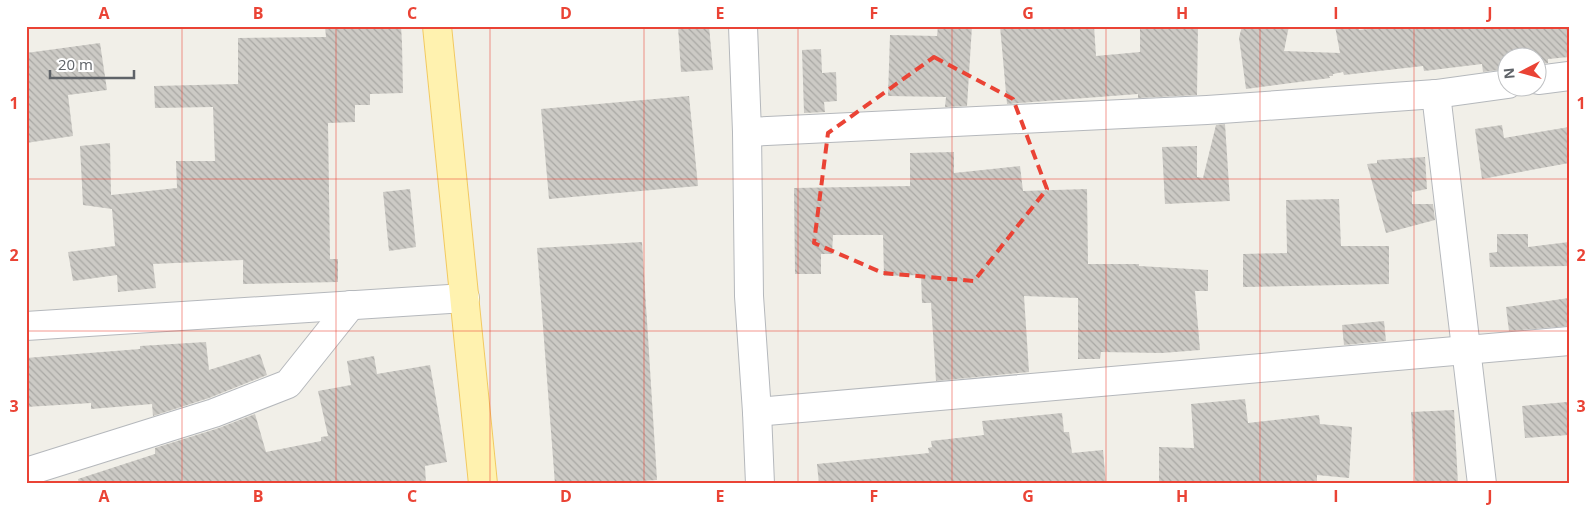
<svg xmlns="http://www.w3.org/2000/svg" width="1595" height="510" font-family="'Open Sans',sans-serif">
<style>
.building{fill:url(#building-back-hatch)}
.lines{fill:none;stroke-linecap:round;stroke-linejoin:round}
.minor-casing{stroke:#b5b8bc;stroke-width:30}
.primary-casing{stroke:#f2c960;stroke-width:30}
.minor{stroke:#fff;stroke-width:28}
.primary{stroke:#fff2af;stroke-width:28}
.marked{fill:none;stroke:#ea4335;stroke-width:4;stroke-dasharray:10 6;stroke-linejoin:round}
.grid{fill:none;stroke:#ea4335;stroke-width:1;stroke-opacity:0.55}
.neatline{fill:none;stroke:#ea4335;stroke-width:2}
.grid-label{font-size:16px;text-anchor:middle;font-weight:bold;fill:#ea4335}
</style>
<defs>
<pattern id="building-back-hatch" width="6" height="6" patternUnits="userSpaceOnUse" patternTransform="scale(1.25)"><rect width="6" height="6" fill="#cccac5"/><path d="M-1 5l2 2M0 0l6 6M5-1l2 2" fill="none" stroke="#a9a8a4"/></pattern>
</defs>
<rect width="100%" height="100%" fill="#f1efe8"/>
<g class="building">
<path d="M325,26H401L402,43L403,93L370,94V105H355V122L328,123L330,259H338V282L243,284V260L153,264L156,288L118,292L117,275L73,281L68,252L115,246L112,209L83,205L80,146L110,143L111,195L177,188L176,161H215L213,107L155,108L154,86L238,84V38L326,37Z"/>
<path d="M678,26H709L713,70L681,72Z"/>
<path d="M938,26H972L967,106L945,107L946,97L888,96L890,35L937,36Z"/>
<path d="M1000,26H1094L1096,56L1140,52V26H1198L1197,95L1138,98V94L1007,104Z"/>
<path d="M1242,26H1289L1284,51L1340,53L1335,26H1359V30L1393,26H1569V57L1548,59V63L1538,64V58H1508V69L1483,72L1482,64L1424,71L1423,66L1344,75L1343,72L1333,74V76H1329L1330,78L1246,89L1239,38Z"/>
<path d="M100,43L107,90L68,95L73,136L26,143V53Z"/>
<path d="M821,49L822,73L836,72L837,101L824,102L825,112L804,113L802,50Z"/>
<path d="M689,96L698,186L549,199L541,109Z"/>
<path d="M1225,124L1230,201L1165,204L1162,147L1197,146V177L1203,178L1216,125Z"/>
<path d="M1502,125L1504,138L1569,127V163L1482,179L1475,129Z"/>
<path d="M954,152V173L1020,166L1023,191L1087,189L1088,264H1139V266L1208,270V291H1195L1200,350L1162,353L1101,352L1100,359H1078V298L1024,296L1029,372L936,381L931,303H922L921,275L884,276L883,235H833L832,254H821V274H795L794,188L910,186V153Z"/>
<path d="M1425,157L1427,189L1412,192V204H1433L1435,220L1386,233L1367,164L1377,163V160Z"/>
<path d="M410,189L416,247L389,251L383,192Z"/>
<path d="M1339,199L1341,246H1389V284L1243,287V254L1287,253L1286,200Z"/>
<path d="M1497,234H1528V247L1569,242V266L1490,267L1489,253L1497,252Z"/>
<path d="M642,242L657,480L595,484H555L537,248Z"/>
<path d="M1569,298V326L1509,331L1506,307Z"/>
<path d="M1384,321L1386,341L1344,345L1342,325Z"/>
<path d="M206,342L209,370L260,354L267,375L209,398L153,416L152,404L91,409V403L26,407V358L140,349V346Z"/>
<path d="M374,356L377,374L430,365L447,462L425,466L426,484H79L78,479L155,454V448L219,428L255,414L266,452L321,441V437L328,436L318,391L351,385L347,361Z"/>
<path d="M1245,399L1248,423L1319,415L1320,424L1352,427L1349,478L1317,475V484H1159V447L1194,448L1191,404Z"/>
<path d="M1567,402L1569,435L1525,438L1522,406Z"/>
<path d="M1454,410L1458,484H1415L1411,412Z"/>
<path d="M1062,413L1064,432H1069L1072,453L1103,450L1106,484H819L817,464L929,453L928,448L932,447L931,441L984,435L982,421Z"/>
</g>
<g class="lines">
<g class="minor-casing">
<g id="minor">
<path d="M743,26L747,132L749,296L757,412L760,484"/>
<path d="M1538,80L1569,76"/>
<path d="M1436,94L1482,484"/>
<path d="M747,132L1207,110L1436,94L1508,84"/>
<path d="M26,326L465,298"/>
<path d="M757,412L1569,341"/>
<path d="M26,472L214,413L288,384L351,305"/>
</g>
</g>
<g class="primary-casing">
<path id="primary" d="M437,26L483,484"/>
</g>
<use href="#minor" class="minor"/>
<use href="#primary" class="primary"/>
</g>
<path class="marked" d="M934,57L1013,99L1047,189L974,281L883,273L814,243L828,133Z"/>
<path class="grid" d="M182,26V484M336,26V484M490,26V484M644,26V484M798,26V484M952,26V484M1106,26V484M1260,26V484M1414,26V484M26,179H1569M26,331H1569"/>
<rect width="1595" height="510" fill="none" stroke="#ffffff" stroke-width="55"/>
<g transform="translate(1522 72) rotate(264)"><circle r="24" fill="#ffffff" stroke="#bfc1c3"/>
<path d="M0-4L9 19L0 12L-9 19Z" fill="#ea4335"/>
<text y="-8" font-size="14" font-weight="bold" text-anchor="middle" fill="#5f6368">N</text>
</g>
<path d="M50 70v8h84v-8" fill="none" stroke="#5f6368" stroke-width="2.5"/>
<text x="58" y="70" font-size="15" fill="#5f6368" stroke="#ffffff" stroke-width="4" paint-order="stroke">20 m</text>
<rect x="28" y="28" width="1540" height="454" class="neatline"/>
<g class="grid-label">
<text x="104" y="19">A</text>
<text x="258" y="19">B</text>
<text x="412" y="19">C</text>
<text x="566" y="19">D</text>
<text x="720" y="19">E</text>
<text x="874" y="19">F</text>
<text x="1028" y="19">G</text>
<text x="1182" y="19">H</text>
<text x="1336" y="19">I</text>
<text x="1490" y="19">J</text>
<text x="14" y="109">1</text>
<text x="1581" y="109">1</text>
<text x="14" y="261">2</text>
<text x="1581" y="261">2</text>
<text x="14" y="412">3</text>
<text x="1581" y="412">3</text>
<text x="104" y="502">A</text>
<text x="258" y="502">B</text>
<text x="412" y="502">C</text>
<text x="566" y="502">D</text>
<text x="720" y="502">E</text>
<text x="874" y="502">F</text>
<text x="1028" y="502">G</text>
<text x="1182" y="502">H</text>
<text x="1336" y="502">I</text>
<text x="1490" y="502">J</text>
</g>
</svg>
